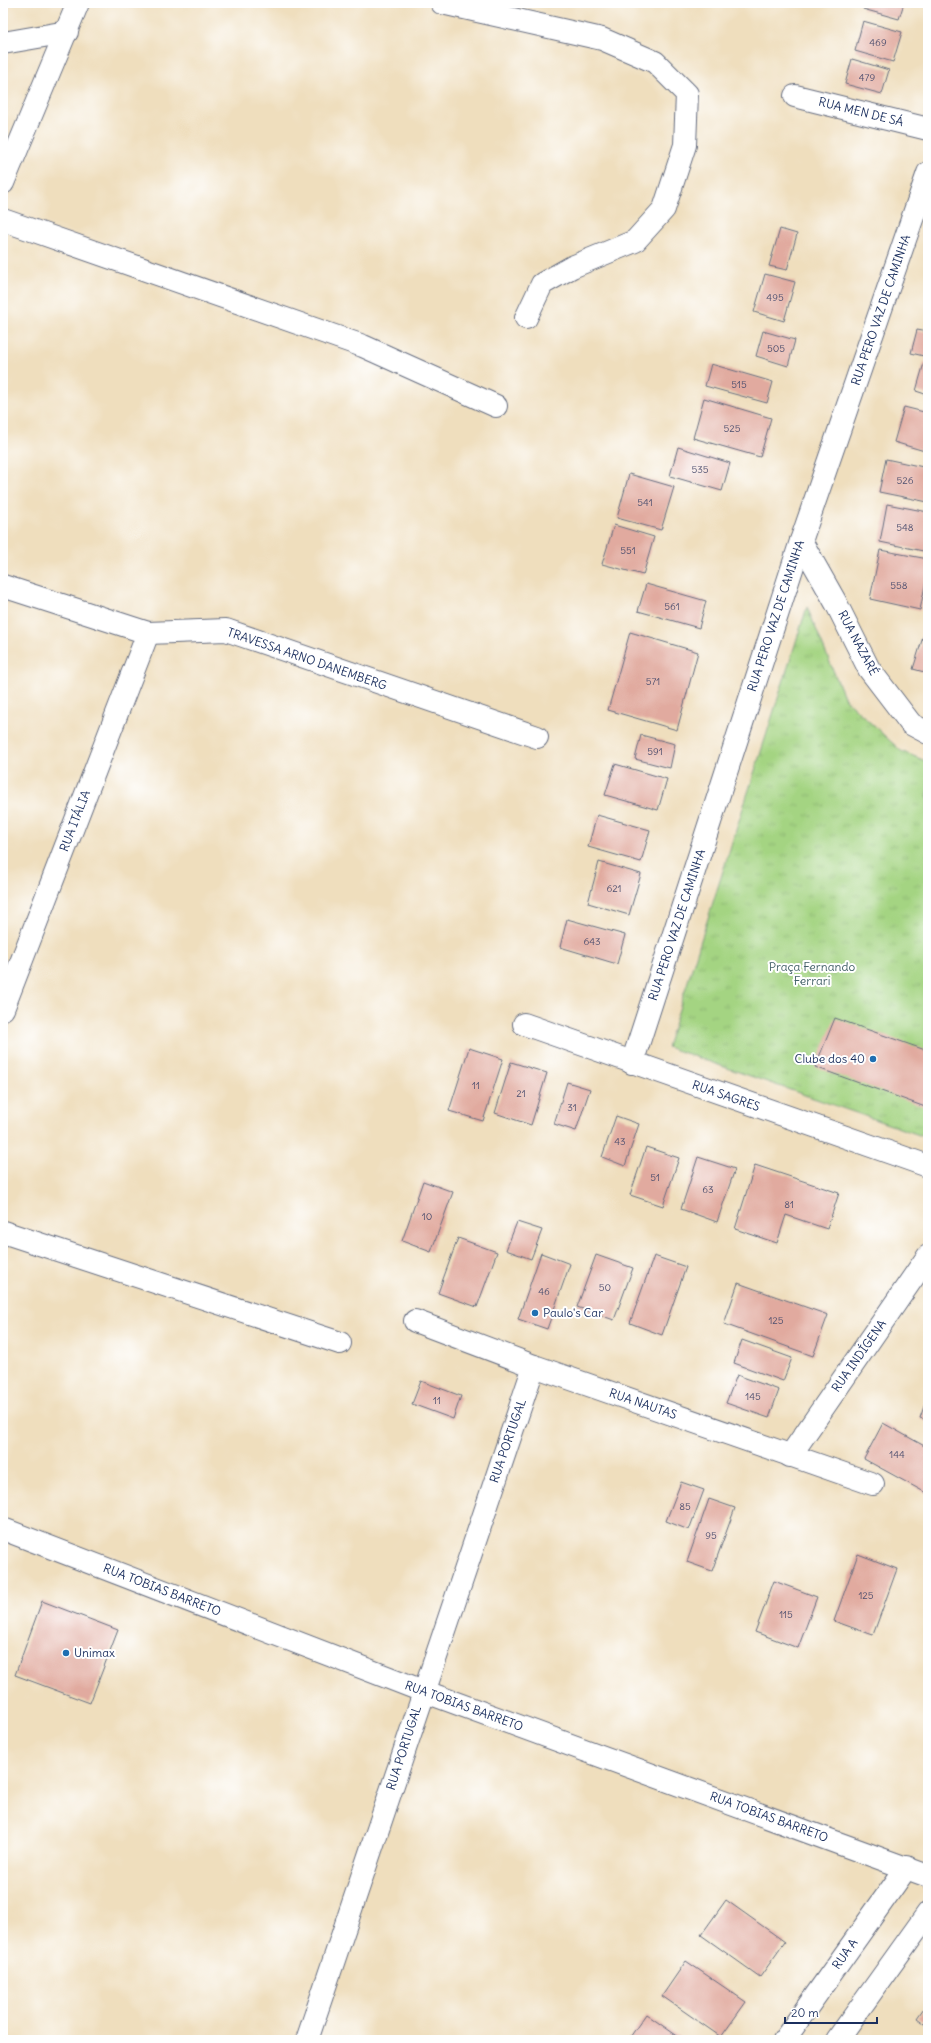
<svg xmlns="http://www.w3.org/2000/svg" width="931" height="2043" font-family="Delius,sans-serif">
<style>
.park{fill:url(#park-tufts);stroke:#608270}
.building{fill:#e1aa9f}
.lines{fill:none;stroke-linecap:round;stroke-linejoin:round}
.minor-casing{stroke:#656c7f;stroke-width:24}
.minor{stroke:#fff;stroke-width:22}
.poi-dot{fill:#1f6fb2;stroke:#fff;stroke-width:1.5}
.labels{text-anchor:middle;stroke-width:4;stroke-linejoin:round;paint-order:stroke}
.number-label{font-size:10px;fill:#4c4e6e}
.street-label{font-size:12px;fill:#1b2f5e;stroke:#fff}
.park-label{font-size:12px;fill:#446169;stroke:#fff}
.poi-label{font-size:12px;fill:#1b2f5e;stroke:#fff;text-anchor:start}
</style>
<defs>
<pattern id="park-tufts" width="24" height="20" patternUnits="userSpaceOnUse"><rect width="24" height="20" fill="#a4d482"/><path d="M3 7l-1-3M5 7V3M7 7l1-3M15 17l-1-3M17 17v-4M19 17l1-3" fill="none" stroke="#8db673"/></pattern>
</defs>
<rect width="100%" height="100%" fill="#fff"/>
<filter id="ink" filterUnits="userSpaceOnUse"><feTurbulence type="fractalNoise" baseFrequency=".025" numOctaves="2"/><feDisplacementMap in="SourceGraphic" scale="8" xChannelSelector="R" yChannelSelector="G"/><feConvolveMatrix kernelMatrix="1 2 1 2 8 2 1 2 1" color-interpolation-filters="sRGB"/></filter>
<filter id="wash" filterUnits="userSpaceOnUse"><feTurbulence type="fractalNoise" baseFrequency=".012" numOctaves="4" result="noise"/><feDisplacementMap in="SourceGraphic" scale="16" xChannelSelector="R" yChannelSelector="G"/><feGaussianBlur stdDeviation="0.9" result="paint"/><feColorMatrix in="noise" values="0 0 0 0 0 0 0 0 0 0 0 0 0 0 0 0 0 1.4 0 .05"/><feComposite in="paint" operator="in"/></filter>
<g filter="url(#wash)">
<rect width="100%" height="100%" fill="#efdebd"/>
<path class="park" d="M807,607L845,699L901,751L928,762V1138L667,1047Z"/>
<g id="blocks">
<g class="building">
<path d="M864,3H904L899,19L863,9Z"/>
<path d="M863,21L902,32L893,62L855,51Z"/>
<path d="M852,59L889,70L882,94L845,84Z"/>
<path d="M780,229L797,234L787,270L769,266Z"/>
<path d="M765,274L795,282L784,321L754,312Z"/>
<path d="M917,330L928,332V357L911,353Z"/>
<path d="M763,331L795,340L788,366L756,356Z"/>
<path d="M924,363L928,364V395L916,391Z"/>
<path d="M711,364L773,382L767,403L705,386Z"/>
<path d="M704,398L771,418L760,457L693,438Z"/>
<path d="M904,407L928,413V452L894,442Z"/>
<path d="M678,447L730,463L722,491L670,476Z"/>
<path d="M886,459L928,468V502L879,492Z"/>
<path d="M629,474L674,487L661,530L617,518Z"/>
<path d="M887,504L928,512V552L880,542Z"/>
<path d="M614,525L654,537L643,575L602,564Z"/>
<path d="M880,550L928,559V571L920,610L870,599Z"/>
<path d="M646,584L706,601L699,628L638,611Z"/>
<path d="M928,621V673L913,669Z"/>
<path d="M630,632L698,652L677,730L608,710Z"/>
<path d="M641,735L675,744L670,768L635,759Z"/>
<path d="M615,764L667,779L658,810L605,795Z"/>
<path d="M597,815L650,830L641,862L588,847Z"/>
<path d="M599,862L641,874L629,915L588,903Z"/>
<path d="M567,919L625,935L617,964L560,947Z"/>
<path d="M835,1018L928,1051V1108L815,1067Z"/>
<path d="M469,1048L503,1059L483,1121L449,1111Z"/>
<path d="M511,1062L547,1073L531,1125L495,1113Z"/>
<path d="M567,1082L590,1089L576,1131L554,1124Z"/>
<path d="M616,1116L639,1124L625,1166L602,1157Z"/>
<path d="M646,1147L679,1158L663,1206L630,1195Z"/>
<path d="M698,1157L735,1169L717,1222L681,1209Z"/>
<path d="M755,1165L839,1193L827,1229L786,1215L777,1243L735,1229Z"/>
<path d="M423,1181L453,1192L431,1252L402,1241Z"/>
<path d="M517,1222L542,1230L531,1259L506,1250Z"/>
<path d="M458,1238L497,1252L477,1307L438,1293Z"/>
<path d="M541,1253L570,1264L547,1329L518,1319Z"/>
<path d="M596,1255L633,1268L614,1320L577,1307Z"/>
<path d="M654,1256L686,1267L662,1335L630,1323Z"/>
<path d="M738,1283L828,1315L813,1356L724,1324Z"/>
<path d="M742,1340L792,1358L783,1381L734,1363Z"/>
<path d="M737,1375L779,1390L769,1418L726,1403Z"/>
<path d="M421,1381L461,1396L453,1419L412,1404Z"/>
<path d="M928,1395V1421L920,1418Z"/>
<path d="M883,1423L928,1448V1494L864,1459Z"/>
<path d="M681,1482L704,1490L689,1530L666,1521Z"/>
<path d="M709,1499L735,1508L712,1571L687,1562Z"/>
<path d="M858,1554L897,1569L873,1635L834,1621Z"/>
<path d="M774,1581L817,1597L798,1648L755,1632Z"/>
<path d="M42,1601L118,1630L90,1703L15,1675Z"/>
<path d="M726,1900L785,1942L760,1977L701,1935Z"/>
<path d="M686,1961L746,2002L721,2037L662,1996Z"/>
<path d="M928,2002V2026L917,2018Z"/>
<path d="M646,2014L683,2040H628Z"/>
</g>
</g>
</g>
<g filter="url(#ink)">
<use href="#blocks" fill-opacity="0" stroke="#656c7f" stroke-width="1"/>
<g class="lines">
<g class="minor-casing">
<g id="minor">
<path d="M442,3L602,39L655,62L687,94L685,145L664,209L635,241L572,267L542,284L526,318"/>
<path d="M3,43L67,32"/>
<path d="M795,96L928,129"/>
<path d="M3,183L78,3"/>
<path d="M3,220L363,346L496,406"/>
<path d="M801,541L836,603L869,669L911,724L928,733"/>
<path d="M3,586L148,633L226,630L537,737"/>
<path d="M3,1009L148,633"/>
<path d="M524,1024L928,1166"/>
<path d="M632,1063L801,541L928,173"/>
<path d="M3,1232L340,1343"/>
<path d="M415,1321L534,1366L873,1484"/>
<path d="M790,1456L928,1256"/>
<path d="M3,1529L423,1691L928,1876"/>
<path d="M307,2040L534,1366"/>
<path d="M784,2040L907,1867"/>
<path d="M837,2040L928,1913"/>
</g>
</g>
<use href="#minor" class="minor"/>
</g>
</g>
<g class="poi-dot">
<circle cx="873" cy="1059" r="4"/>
<circle cx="535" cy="1313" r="4"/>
<circle cx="66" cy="1653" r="4"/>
</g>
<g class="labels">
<g class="number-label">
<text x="878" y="46">469</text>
<text x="867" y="81">479</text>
<text x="775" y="301">495</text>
<text x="776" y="352">505</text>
<text x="739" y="388">515</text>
<text x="732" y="432">525</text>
<text x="700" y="473">535</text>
<text x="905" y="484">526</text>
<text x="645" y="506">541</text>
<text x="905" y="531">548</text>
<text x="628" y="554">551</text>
<text x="899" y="589">558</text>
<text x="672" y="610">561</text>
<text x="653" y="685">571</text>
<text x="655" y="755">591</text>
<text x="614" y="892">621</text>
<text x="592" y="945">643</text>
<text x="476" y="1089">11</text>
<text x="521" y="1097">21</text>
<text x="572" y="1111">31</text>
<text x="620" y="1145">43</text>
<text x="655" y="1181">51</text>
<text x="708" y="1193">63</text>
<text x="789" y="1208">81</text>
<text x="427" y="1220">10</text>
<text x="605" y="1291">50</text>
<text x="544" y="1295">46</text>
<text x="776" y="1324">125</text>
<text x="753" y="1400">145</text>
<text x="437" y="1404">11</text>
<text x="897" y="1458">144</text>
<text x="685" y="1510">85</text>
<text x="711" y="1539">95</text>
<text x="866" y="1599">125</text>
<text x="786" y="1618">115</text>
</g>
<g class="street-label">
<text transform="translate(861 112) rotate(14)" y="4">RUA MEN DE SÁ</text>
<text transform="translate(881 310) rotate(-71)" y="4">RUA PERO VAZ DE CAMINHA</text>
<text transform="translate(776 616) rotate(-72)" y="4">RUA PERO VAZ DE CAMINHA</text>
<text transform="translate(858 643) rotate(62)" y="4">RUA NAZARÉ</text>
<text transform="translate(307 659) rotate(19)" y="4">TRAVESSA ARNO DANEMBERG</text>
<text transform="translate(75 821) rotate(-69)" y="4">RUA ITÁLIA</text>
<text transform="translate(677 925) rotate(-72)" y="4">RUA PERO VAZ DE CAMINHA</text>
<text transform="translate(726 1096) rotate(19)" y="4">RUA SAGRES</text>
<text transform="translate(859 1356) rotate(-55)" y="4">RUA INDÍGENA</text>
<text transform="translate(643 1404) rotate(19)" y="4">RUA NAUTAS</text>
<text transform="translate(508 1441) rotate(-71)" y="4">RUA PORTUGAL</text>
<text transform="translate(162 1590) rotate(21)" y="4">RUA TOBIAS BARRETO</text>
<text transform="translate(464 1706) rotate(20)" y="4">RUA TOBIAS BARRETO</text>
<text transform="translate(404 1748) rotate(-72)" y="4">RUA PORTUGAL</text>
<text transform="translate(769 1817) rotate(20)" y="4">RUA TOBIAS BARRETO</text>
<text transform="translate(845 1954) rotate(-55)" y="4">RUA A</text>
</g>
<g class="park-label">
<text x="812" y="971">Praça Fernando<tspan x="812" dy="14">Ferrari</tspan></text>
</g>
<g class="poi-label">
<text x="865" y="1063" text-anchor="end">Clube dos 40</text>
<text x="543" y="1317">Paulo's Car</text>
<text x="74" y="1657">Unimax</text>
</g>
</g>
<rect width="931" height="2043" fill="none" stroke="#fff" stroke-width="16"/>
<path d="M785 2017v6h92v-6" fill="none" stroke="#1b2f5e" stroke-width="2"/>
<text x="791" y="2017" font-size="12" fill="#1b2f5e" stroke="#ffffff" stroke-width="3" paint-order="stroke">20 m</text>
</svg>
